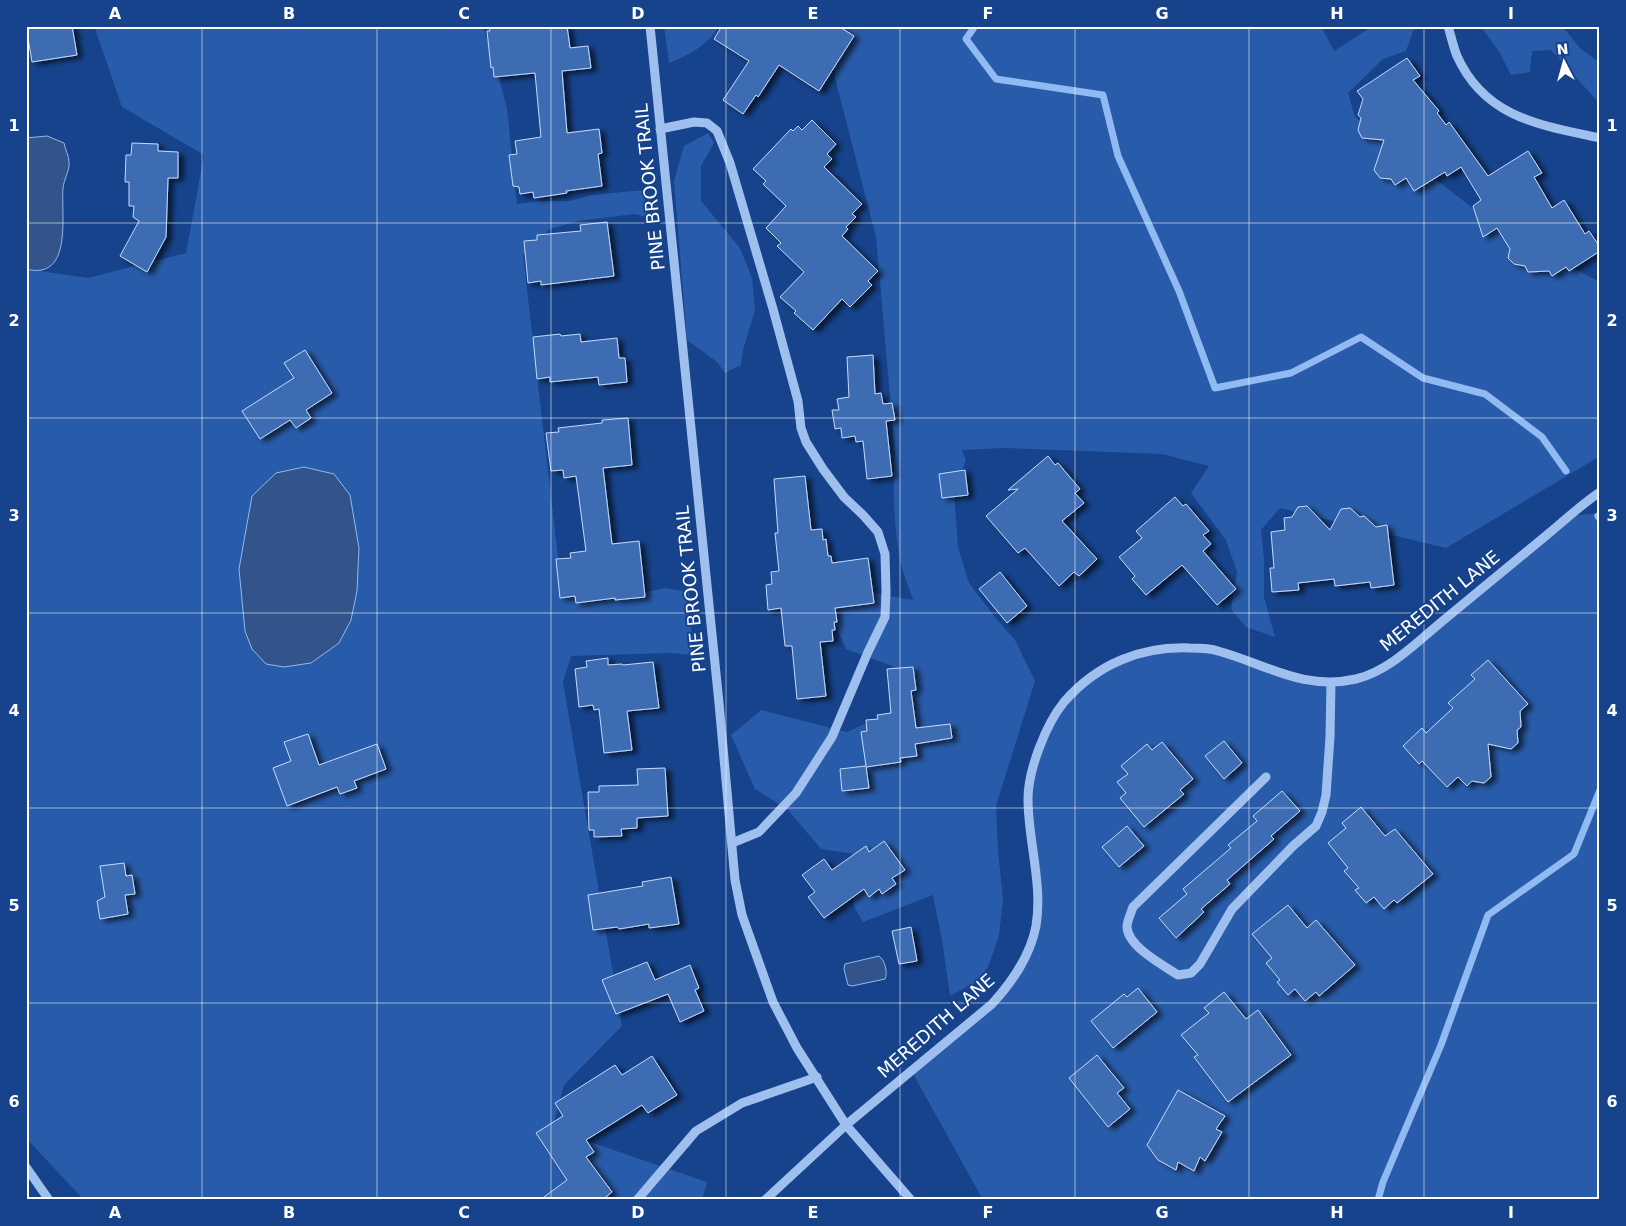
<svg xmlns="http://www.w3.org/2000/svg" width="1626" height="1226" font-family="'DejaVu Sans',sans-serif">
<style>
.green{fill:#285ba9}
.water{fill:#33548a;stroke:#91b9f2}
.lines{fill:none;stroke-linecap:round;stroke-linejoin:round}
.stream{stroke:#91b9f2;stroke-width:7}
.building{fill:#3e6cb3;stroke:#c5dafb;filter:url(#shadow)}
.minor{stroke:#9fbfef;stroke-width:9}
.grid{fill:none;stroke:#fff;stroke-width:1;stroke-opacity:0.55}
.labels{text-anchor:middle;stroke-width:4;stroke-linejoin:round;paint-order:stroke}
.street-label{font-size:18px;fill:#fff;stroke:#16438b}
.neatline{fill:none;stroke:#fff;stroke-width:2}
.grid-label{font-size:16px;text-anchor:middle;font-weight:bold;fill:#fff}
</style>
<defs>
<filter id="shadow"><feDropShadow dx="5.5" dy="3" stdDeviation="2.5" flood-color="#0009"/></filter>
</defs>
<rect width="100%" height="100%" fill="#16438b"/>
<g class="green">
<path d="M94,26H483L496,67L507,108L517,204L544,201H569L592,195L644,190L647,217L634,214L578,221L550,229L523,255L562,591L599,602L665,588L689,592L693,655L669,653L571,656L563,682L622,1026L564,1085L552,1129L707,1182L702,1200H84L26,1138V269L88,278L186,253L204,155L122,107Z"/>
<path d="M664,26H719C708,45 689,55 669,63Z"/>
<path d="M834,26H1321L1334,51L1373,26H1415L1406,51L1383,59L1348,93L1355,117L1505,233L1600,282V456L1446,548L1280,508L1261,530L1264,559V597L1275,637L1246,627L1231,609L1237,572L1226,540L1191,493L1209,466L1162,454L1005,448L962,450L966,460L954,491L958,547L969,583L997,620L1015,640L1035,681L996,806L998,851L1003,900L999,936L988,967L976,982L950,996L942,940L933,895L863,922L853,905L854,854L821,849L788,810L755,789L731,735L761,710L847,732L889,713L900,688L892,666L846,649L824,600L843,588L913,600C909,587 903,574 900,560C894,525 892,488 895,453L876,237L835,78Z"/>
<path d="M1480,26H1562L1580,48L1600,63V104L1551,50L1532,51L1530,72L1511,75L1499,51Z"/>
<path d="M708,133L714,143L701,166V201L740,248L752,278L755,310L743,350L741,365L725,373L717,362L687,340L674,181L684,146Z"/>
<path d="M1600,513V1200H983L911,1070L1009,985L1036,926L1028,798L1042,740L1080,686L1138,653L1198,648L1321,682L1376,672L1570,516Z"/>
</g>
<g class="water">
<path d="M47,136L64,143C65,149 69,156 69,162C70,170 64,179 63,188C61,215 73,281 26,269V138Z"/>
<path d="M304,467L334,474L350,495L359,548L357,591L351,620L339,643L311,663L284,667L266,664L252,649L245,631L239,569L252,496L276,473Z"/>
<path d="M879,956C885,960 888,973 885,979L852,986L848,985L844,969L845,964Z"/>
</g>
<g class="lines">
<g class="stream">
<path d="M975,26L966,39L996,79L1103,95L1118,156L1179,291L1215,388L1291,373L1361,337L1423,378L1485,394L1542,437L1566,471"/>
<path d="M1598,516L1600,519"/>
<path d="M1378,1200L1383,1182L1441,1045L1488,915L1574,854L1600,790"/>
</g>
</g>
<g class="building">
<path d="M26,26H72L77,55L32,62Z"/>
<path d="M489,26H567L570,48L588,46L591,68L562,71L567,133L599,129L602,153L598,154L602,186L566,191L567,193L534,198L533,192L520,194L519,187L513,186L509,155L517,154L515,141L541,137L535,73L494,77L493,67L491,68L487,31H490Z"/>
<path d="M722,26H838L854,36L819,91L779,65L758,97L756,95L743,114L723,100L749,61L714,39Z"/>
<path d="M1407,58L1420,76L1413,80L1439,111L1437,113L1446,125L1449,122L1488,176L1528,151L1542,173L1534,177L1552,208L1564,200L1585,234L1589,231L1600,247V251L1569,271L1566,267L1552,276L1549,271L1528,272L1525,266L1514,264L1508,258L1510,249L1497,228L1483,237L1473,206L1481,200L1461,167L1447,176L1445,172L1414,191L1406,178L1395,185L1391,179L1380,178L1374,170L1384,140L1362,138L1358,130L1361,118L1358,115L1363,99L1357,91Z"/>
<path d="M812,120L836,144L827,154L832,159L824,167L862,204L852,214L856,217L846,227L848,229L842,236L878,271L868,281L872,285L850,307L842,299L813,330L794,313L796,311L780,297L804,272L777,246L781,243L766,228L786,206L763,184L766,181L753,169L791,129L793,131L798,126L802,130Z"/>
<path d="M132,143L158,144V151L178,152V178H168L166,237L147,272L120,256L139,221L133,217L134,206H129V182H125L126,155H131Z"/>
<path d="M607,222L614,276L541,285V281L528,283L524,241L537,240V235L581,231L580,225Z"/>
<path d="M560,334L561,336L580,334L581,342L617,338L619,358H625L627,382L599,385L598,377L550,382V377L537,379L533,337Z"/>
<path d="M305,350L332,393L306,410L311,418L296,428L290,420L260,439L242,411L294,378L284,363Z"/>
<path d="M873,355L875,394L881,393L883,404L892,403L895,420L886,421L892,476L867,479L863,441L856,442L855,436L842,438L841,428L835,429L832,410H839L837,399L849,397L847,357Z"/>
<path d="M628,418L632,465L603,468L612,544L639,541L645,597L615,600V598L576,603L575,596L560,598L556,559L571,558L570,553L586,551L576,476L564,478L563,470L551,471L546,433L559,432L558,428L602,423V420Z"/>
<path d="M1048,456L1055,465L1058,463L1080,489L1075,493L1084,503L1062,521L1097,559L1079,576L1074,572L1059,586L1025,548L1018,553L986,516L1018,489L1008,490Z"/>
<path d="M965,470L968,495L942,498L939,474Z"/>
<path d="M805,476L811,530L822,529L823,540L826,539L828,556H831L832,563L868,558L874,603L835,608L837,622H834L835,630H832L833,641L820,642L826,696L797,699L792,646H785L781,608L768,610L766,585L772,584L771,572L779,571L775,533H778L774,479Z"/>
<path d="M1175,497L1183,506L1186,504L1209,531L1203,535L1211,544L1203,551L1236,589L1217,605L1182,565L1146,595L1132,579L1135,576L1119,557L1142,538L1136,531Z"/>
<path d="M1307,506L1330,530L1341,509L1350,508L1360,517L1364,516L1376,527L1387,525L1394,585L1371,588L1370,582L1335,586L1334,579L1298,583L1299,590L1272,592L1270,568H1274L1271,532L1285,530L1284,518L1292,517L1298,507Z"/>
<path d="M1000,572L1027,606L1007,623L979,589Z"/>
<path d="M608,658V665L622,664L623,665L653,662L659,708L627,711L632,750L604,753L599,709L594,710L593,705L579,707L575,669L587,667L586,661Z"/>
<path d="M1488,660L1528,704L1520,711L1521,727L1517,730L1518,743L1511,749L1488,744L1491,777L1484,783L1472,781L1467,786L1458,777L1447,787L1422,761L1419,764L1403,746L1422,728L1426,733L1453,708L1448,703L1475,679L1471,675Z"/>
<path d="M913,667L916,690L911,691L916,728L950,724L952,738L915,744L917,756L900,758L901,762L866,767L869,788L842,791L840,769L866,766L861,732L867,731L866,720L878,719L877,715L891,713L887,669Z"/>
<path d="M308,734L319,765L377,744L386,769L354,781L357,788L340,794L337,787L287,806L273,768L291,761L284,742Z"/>
<path d="M1224,741L1242,763L1224,779L1205,756Z"/>
<path d="M1162,742L1193,779L1180,790L1184,794L1144,827L1120,798L1126,793L1117,782L1128,774L1121,766L1147,744L1152,750Z"/>
<path d="M665,768L668,816L637,818V828L621,829L622,836L594,837V830H589L588,792H599V786L638,785L637,769Z"/>
<path d="M1282,791L1300,811L1271,836L1274,839L1227,880L1230,884L1201,909L1204,912L1176,938L1159,918L1187,894L1183,889L1231,848L1228,845L1257,821L1253,816Z"/>
<path d="M1361,807L1385,836L1395,829L1433,874L1397,903L1394,900L1384,909L1374,897L1366,903L1355,890L1359,888L1344,871L1348,868L1328,843L1346,828L1342,823Z"/>
<path d="M1127,826L1144,846L1119,867L1102,847Z"/>
<path d="M884,841L905,870L892,878L896,884L882,894L879,889L869,897L864,889L824,918L808,897L815,892L802,875L824,859L832,870L866,846L869,852Z"/>
<path d="M124,863L126,876L132,875L135,894L125,895L128,914L100,919L97,901L105,897L100,866Z"/>
<path d="M671,877L679,924L649,928V924L619,929L617,927L593,930L588,895L643,886L642,882Z"/>
<path d="M1288,905L1307,928L1316,920L1355,965L1319,996L1316,992L1305,1001L1295,989L1288,995L1277,982L1280,980L1266,963L1272,958L1252,934Z"/>
<path d="M911,927L917,961L899,964L892,931Z"/>
<path d="M647,962L655,980L690,965L699,988L695,990L704,1011L680,1022L668,994L616,1014L602,980Z"/>
<path d="M1138,988L1157,1012L1113,1048L1091,1021L1124,994L1127,997Z"/>
<path d="M1224,992L1246,1019L1258,1010L1291,1055L1228,1102L1194,1057L1198,1055L1181,1035L1209,1013L1204,1008Z"/>
<path d="M1097,1055L1124,1088L1117,1093L1130,1109L1108,1127L1069,1078Z"/>
<path d="M652,1056L677,1095L648,1113L642,1105L586,1140L594,1152L586,1157L612,1192L602,1200H540L567,1180L536,1133L563,1116L555,1103L615,1065L622,1075Z"/>
<path d="M1178,1090L1225,1116L1216,1129L1222,1132L1205,1161L1200,1157L1194,1171L1178,1162L1176,1170L1158,1160L1147,1145Z"/>
</g>
<g class="lines">
<g class="minor">
<path d="M650,26L719,703L735,880L742,915L773,1002L797,1048L846,1125L911,1200"/>
<path d="M1448,26C1451,36 1453,46 1457,56C1485,118 1540,125 1600,138"/>
<path d="M660,129L694,122L707,123L717,131L730,163L773,309L798,401L801,428L806,442L823,469L844,497L863,515L878,532L885,554L886,591L885,617L868,652L832,737L796,793L759,832L732,843"/>
<path d="M1266,777L1133,907C1131,913 1127,921 1127,927C1128,947 1163,965 1178,975L1191,973L1200,964L1232,909L1293,846L1316,826L1322,812L1326,795L1330,737L1331,683"/>
<path d="M26,1167L49,1200"/>
<path d="M637,1200L696,1131L742,1103L817,1077"/>
<path d="M765,1200L846,1125L992,1004C1012,982 1030,957 1036,926C1043,884 1028,841 1028,799C1028,770 1046,724 1064,702C1097,664 1141,646 1190,648C1199,648 1210,648 1218,651C1266,664 1303,691 1356,679C1390,671 1419,640 1445,619C1480,590 1514,562 1548,534C1565,520 1582,504 1600,492"/>
</g>
</g>
<path class="grid" d="M202,26V1200M377,26V1200M551,26V1200M726,26V1200M900,26V1200M1075,26V1200M1249,26V1200M1424,26V1200M26,223H1600M26,418H1600M26,613H1600M26,808H1600M26,1003H1600"/>
<g class="labels">
<g class="street-label">
<text transform="translate(650 187) rotate(-96)" y="6">PINE BROOK TRAIL</text>
<text transform="translate(691 589) rotate(-96)" y="6">PINE BROOK TRAIL</text>
<text transform="translate(1440 601) rotate(-39)" y="6">MEREDITH LANE</text>
<text transform="translate(936 1026) rotate(-41)" y="6">MEREDITH LANE</text>
</g>
</g>
<rect width="1626" height="1226" fill="none" stroke="#16438b" stroke-width="55"/>
<g transform="translate(1564 62) rotate(354)" stroke="#16438b" stroke-width="4" paint-order="stroke">
<path d="M0-4L9 19L0 12L-9 19Z" fill="#ffffff"/>
<text y="-8" font-size="14" font-weight="bold" text-anchor="middle" fill="#ffffff">N</text>
</g>
<rect x="28" y="28" width="1570" height="1170" class="neatline"/>
<g class="grid-label">
<text x="115" y="19">A</text>
<text x="289" y="19">B</text>
<text x="464" y="19">C</text>
<text x="638" y="19">D</text>
<text x="813" y="19">E</text>
<text x="988" y="19">F</text>
<text x="1162" y="19">G</text>
<text x="1337" y="19">H</text>
<text x="1511" y="19">I</text>
<text x="14" y="131">1</text>
<text x="1612" y="131">1</text>
<text x="14" y="326">2</text>
<text x="1612" y="326">2</text>
<text x="14" y="521">3</text>
<text x="1612" y="521">3</text>
<text x="14" y="716">4</text>
<text x="1612" y="716">4</text>
<text x="14" y="911">5</text>
<text x="1612" y="911">5</text>
<text x="14" y="1107">6</text>
<text x="1612" y="1107">6</text>
<text x="115" y="1218">A</text>
<text x="289" y="1218">B</text>
<text x="464" y="1218">C</text>
<text x="638" y="1218">D</text>
<text x="813" y="1218">E</text>
<text x="988" y="1218">F</text>
<text x="1162" y="1218">G</text>
<text x="1337" y="1218">H</text>
<text x="1511" y="1218">I</text>
</g>
</svg>
